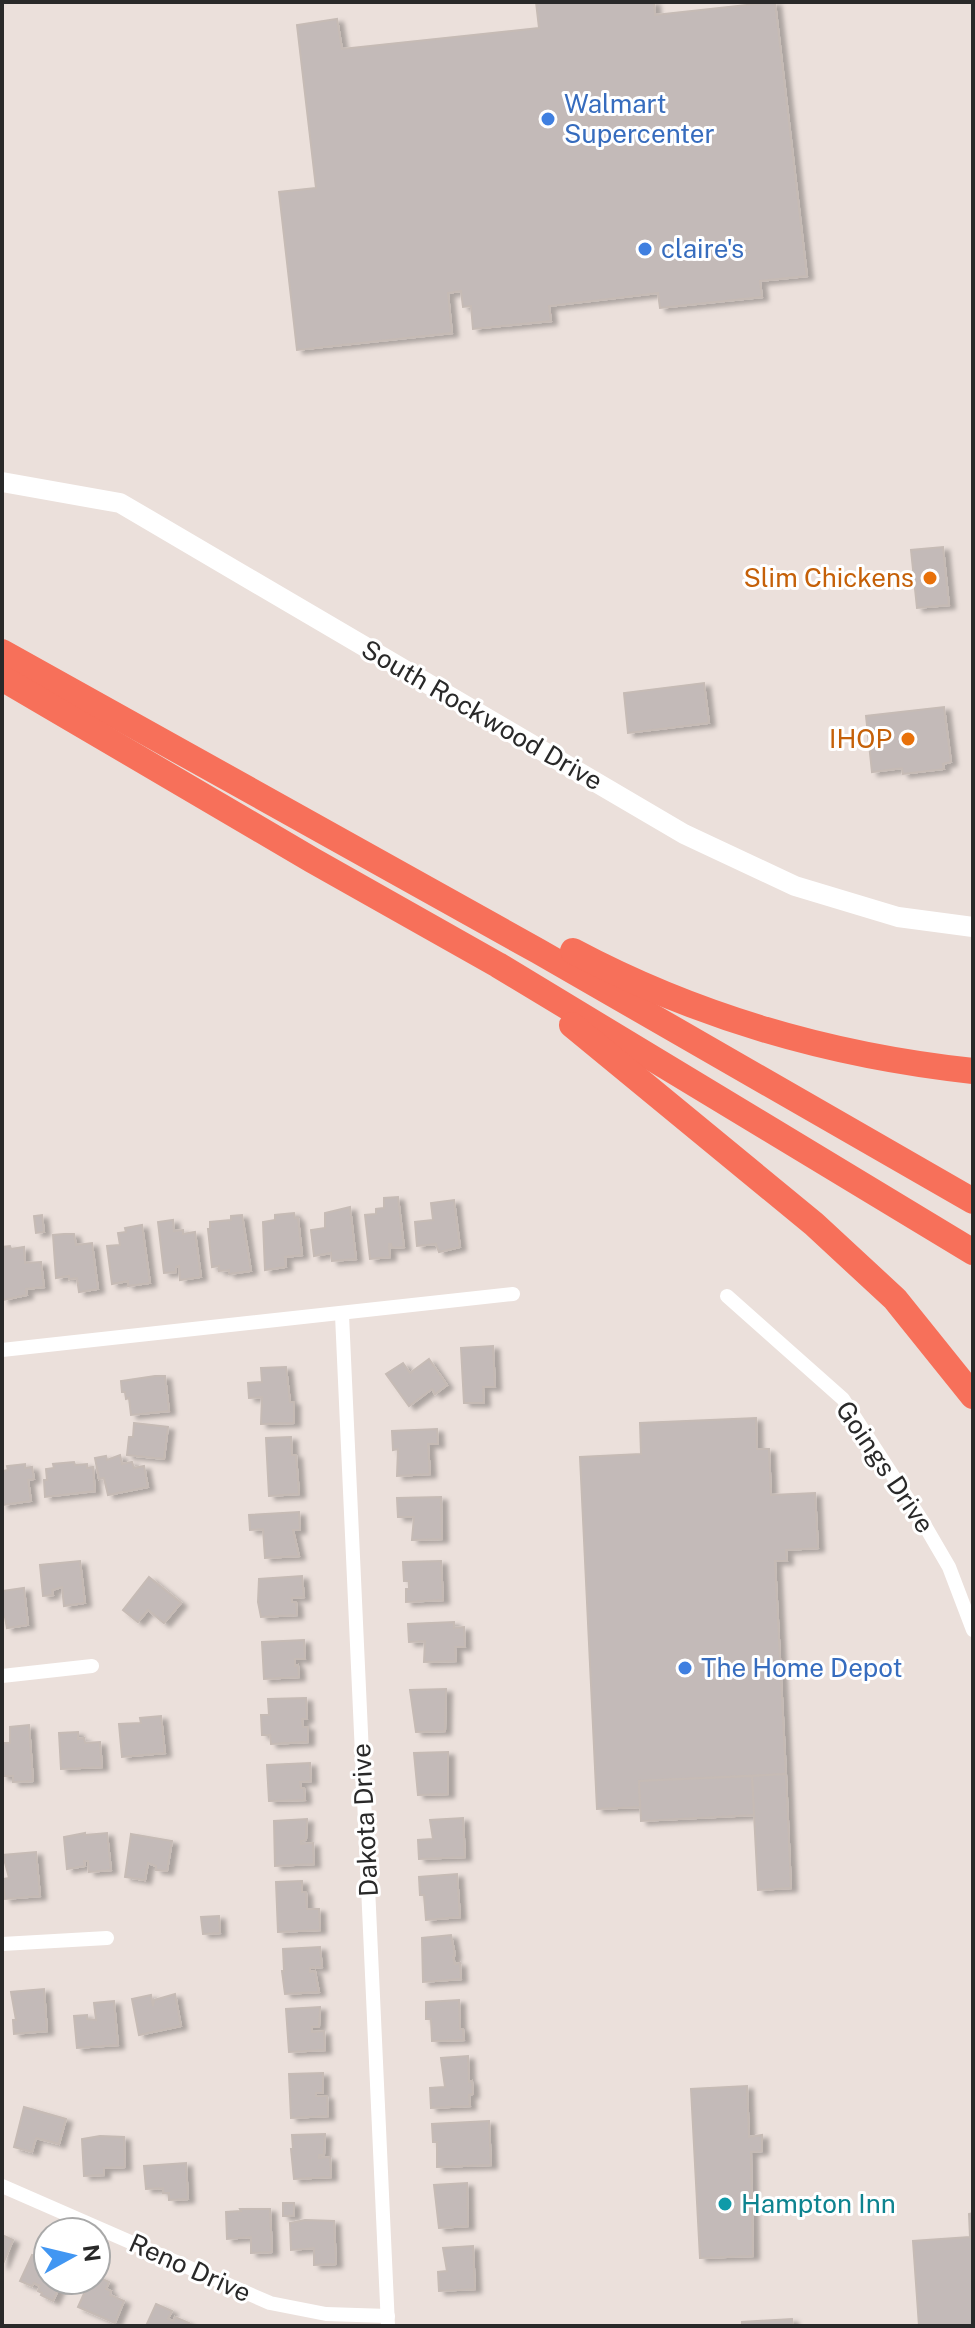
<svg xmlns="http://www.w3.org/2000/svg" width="975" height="2328" font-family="'Public Sans',sans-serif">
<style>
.building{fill:#c3bab8;stroke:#c6bbb5;stroke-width:2;filter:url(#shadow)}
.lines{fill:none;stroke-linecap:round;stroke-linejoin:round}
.street{stroke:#fff;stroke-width:14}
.secondary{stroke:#fff;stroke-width:20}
.highway{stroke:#f7705a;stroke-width:26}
.shop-dot{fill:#3f7fe0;stroke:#fff;stroke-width:3}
.food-dot{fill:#e8710a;stroke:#fff;stroke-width:3}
.culture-dot{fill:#0f9aa8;stroke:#fff;stroke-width:3}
.labels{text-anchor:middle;stroke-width:6;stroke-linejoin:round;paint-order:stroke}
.shop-label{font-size:26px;fill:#366cbe;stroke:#fff;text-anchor:start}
.food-label{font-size:26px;fill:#c56008;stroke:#fff;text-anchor:end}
.street-label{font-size:26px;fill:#292929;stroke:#fff}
.culture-label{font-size:26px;fill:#0d838f;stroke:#fff;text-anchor:start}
</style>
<defs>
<filter id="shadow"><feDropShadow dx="6" dy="3.5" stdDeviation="2" flood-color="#0004"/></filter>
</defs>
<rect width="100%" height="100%" fill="#ebe0db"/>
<g class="building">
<path d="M536,2H654L655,15L775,2L807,276L760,281L762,297L660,308L658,293L549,306L551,321L473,329L471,306L463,307L461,291L448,293L452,333L297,350L279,192L316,188L297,25L337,19L342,49L539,28Z"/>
<path d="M943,547L949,605L917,608L911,550Z"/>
<path d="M704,683L709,723L628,733L624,693Z"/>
<path d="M944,707L951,762L943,764L944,769L903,774L902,768L872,772L866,716Z"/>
<path d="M398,1197L404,1247L392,1248L391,1244H389L390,1257L370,1259L365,1215L376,1214V1209L384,1208V1198Z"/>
<path d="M454,1200L460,1247L439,1252L436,1244L417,1246L415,1222L433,1220L431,1203Z"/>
<path d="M350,1207L356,1259L332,1261L331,1253L314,1256L311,1230L325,1228V1213Z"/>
<path d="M294,1213L295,1218H298L302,1255L285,1257L286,1267L265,1270L263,1222L275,1220V1215Z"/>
<path d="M42,1215L44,1232L36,1233L34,1216Z"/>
<path d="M242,1215L251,1271L229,1274V1270L219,1271V1266L212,1267L208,1229H210V1222L231,1220V1216Z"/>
<path d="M173,1220L174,1231L183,1230V1234L195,1232L201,1277L180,1280L179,1266L176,1267V1272L164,1273L158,1222Z"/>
<path d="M142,1225L150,1283L128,1286V1281L112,1284L107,1246L120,1245L118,1233L126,1232L125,1228Z"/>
<path d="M64,1234H74L76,1245L92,1243L98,1289L79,1292L77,1278L69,1279V1276L56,1278L53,1235Z"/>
<path d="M10,1246L11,1249L24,1247L25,1263L41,1262L44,1287L26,1289L27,1295L3,1300L2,1247Z"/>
<path d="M493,1346L495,1387H483L484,1403H464L461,1348Z"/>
<path d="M429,1359L447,1385L435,1394L432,1389L409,1406L386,1374L403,1363L410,1373Z"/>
<path d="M286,1367L290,1402H294V1423L261,1424L262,1397L249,1398L248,1383L262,1382L261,1368Z"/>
<path d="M155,1376H165L169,1411L131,1415L129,1398L126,1399L125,1392H122L121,1381Z"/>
<path d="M756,1418L757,1449H769L771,1495L815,1493L818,1548L786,1550L787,1561H775L786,1774L639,1781L640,1807L597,1809L580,1457L641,1454L640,1423Z"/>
<path d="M134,1423L168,1427L164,1459L127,1455L129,1437H133Z"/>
<path d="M437,1429L438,1444H428L430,1474L397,1476L398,1449L393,1450L392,1431Z"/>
<path d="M291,1437L292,1455H296L299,1494L269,1496L266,1438Z"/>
<path d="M120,1455L122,1464L132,1462L134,1468L144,1466L148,1487L108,1495L104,1478L99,1479L95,1458L106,1456L107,1460Z"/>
<path d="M74,1462L75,1465L87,1464V1468L93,1467L95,1491L45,1497L44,1480H47L46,1469L54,1468L53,1464Z"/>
<path d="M25,1464V1468L32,1467L34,1479L28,1480L31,1501L2,1505L3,1471L8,1470L7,1466Z"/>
<path d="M441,1497L442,1539L412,1540L414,1517H398L397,1498Z"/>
<path d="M299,1512L300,1530H293L299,1556L265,1558L263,1529L250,1530L249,1515Z"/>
<path d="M80,1561L85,1603L64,1606L62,1587L52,1590L53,1595L43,1596L40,1565Z"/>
<path d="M441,1561L443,1600L406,1602V1589H409V1581H404L403,1562Z"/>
<path d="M302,1576L304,1597L292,1598V1602H296L297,1615L261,1617L258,1602L259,1579Z"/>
<path d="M149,1577L181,1603L164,1623L148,1610L138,1622L123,1610Z"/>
<path d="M24,1588L28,1625L7,1628L5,1617H3L2,1621V1591Z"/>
<path d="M454,1622V1628L464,1627L465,1647H455L456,1661L424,1662L425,1641L409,1642L408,1624Z"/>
<path d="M304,1640L305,1659H295V1666L298,1665L299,1677L264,1679L262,1642Z"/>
<path d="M446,1689L445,1731L416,1732L410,1690Z"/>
<path d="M306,1698L307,1719H302L303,1727H308V1742L271,1744L270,1735H262L261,1715H269L268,1699Z"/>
<path d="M161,1716L165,1753L122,1757L119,1724L141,1723L140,1718Z"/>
<path d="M29,1725L33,1781L13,1782V1776H2L3,1743H10V1727Z"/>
<path d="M78,1732V1739L84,1738L85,1743L100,1742L102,1767L61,1769L59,1733Z"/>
<path d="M448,1752V1794L418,1795L414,1753Z"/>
<path d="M310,1763L311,1781L300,1782L301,1788H304L305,1800L269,1801L267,1765Z"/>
<path d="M786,1774L791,1888L758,1890L752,1776Z"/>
<path d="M752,1776L754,1815L641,1821L639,1781Z"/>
<path d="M463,1818L465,1857L419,1859L418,1840L433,1839L430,1820Z"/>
<path d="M307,1819L306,1840L301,1841V1844L313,1843L314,1864L275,1866L274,1821Z"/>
<path d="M85,1833V1835L107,1833L111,1870L89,1872L88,1861H84L85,1866L67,1869L64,1837Z"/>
<path d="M131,1834L172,1841L167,1871L156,1870V1866L148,1863L145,1880L125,1877Z"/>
<path d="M36,1852L40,1896L5,1899L3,1879L9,1878L3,1855Z"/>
<path d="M457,1874L460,1917L426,1920L424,1895H420L419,1877Z"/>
<path d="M302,1881V1892H306L307,1909H319L320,1930L278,1932L276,1882Z"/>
<path d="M219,1916L220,1933L203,1934L201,1917Z"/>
<path d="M451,1935L455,1955L453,1957L455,1964L460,1963L461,1979L423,1982L422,1938Z"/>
<path d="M320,1947L322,1967L310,1968V1972L315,1971L319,1992L285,1994L282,1971H284L283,1949Z"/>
<path d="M44,1989L47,2031L14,2034L13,2020H16L11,1992Z"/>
<path d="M175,1994L181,2026L139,2035L132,1999L151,1995L153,2006L154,2000Z"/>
<path d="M459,2000L460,2029H463L464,2040L432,2041L431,2019H426V2002Z"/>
<path d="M114,2001L118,2045L77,2048L74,2016L87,2015V2019L96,2020L94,2003Z"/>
<path d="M320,2007L319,2027H312V2032L324,2031L325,2050L289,2052L286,2009Z"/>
<path d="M468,2056L469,2082L472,2081L473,2094L469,2095L470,2106L431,2108L430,2088L445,2087L441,2058Z"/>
<path d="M323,2073V2093H316V2096H327L328,2116L291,2118L289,2074Z"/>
<path d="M747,2086L749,2137L762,2135V2151L751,2152L753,2256L700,2258L691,2089Z"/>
<path d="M24,2107L66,2119L59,2144L36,2138L32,2152L14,2147Z"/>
<path d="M489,2121L491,2165L437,2167V2142H433L432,2124Z"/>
<path d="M325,2134L324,2155H319V2158L330,2157L331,2177L294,2179L291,2149H293L292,2135Z"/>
<path d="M100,2136L124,2137L125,2167L104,2168V2175L84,2176L82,2139Z"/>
<path d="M186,2163L188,2199L169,2200V2193H163V2188L146,2189L144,2166Z"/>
<path d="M467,2183L468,2226L439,2228L434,2185Z"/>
<rect x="283" y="2203" width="11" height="13"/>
<path d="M240,2209H270L272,2252L251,2253V2237L227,2239L226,2212L241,2211Z"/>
<path d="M973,2213V2326H919L913,2241L970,2237L969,2214Z"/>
<path d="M305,2220L334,2221L336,2264L314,2265V2248L291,2250L290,2223Z"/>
<path d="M2,2235L13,2240L2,2266Z"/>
<path d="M473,2246L475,2289L439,2291L438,2272L447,2271L443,2248Z"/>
<path d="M32,2255L48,2263V2280H63L53,2301L41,2295L42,2293L38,2291L40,2286L34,2283L32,2286L20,2281Z"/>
<path d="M96,2276L109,2282L106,2289L111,2291L110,2295L124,2301L115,2323L78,2307L90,2280H96Z"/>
<path d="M156,2304L172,2311L168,2319L173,2321L175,2317L189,2323L188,2326H146Z"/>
<path d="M792,2319L793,2326H742V2322Z"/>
</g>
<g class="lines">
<g class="street">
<path d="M727,1296L843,1399L921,1519L949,1567L973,1630"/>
<path d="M342,1315L388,2326"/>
<path d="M2,1350L513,1294"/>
<path d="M2,1676L92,1666"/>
<path d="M2,1944L107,1938"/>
<path d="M2,2186L270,2303L326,2314L388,2316"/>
</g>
<path class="secondary" d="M2,482L120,503L684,834L795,886L898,917L973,927"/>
<g class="highway">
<path d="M2,652L538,951L973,1201"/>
<path d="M2,678L312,860L498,965L973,1252"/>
<path d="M573,951C697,1017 834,1056 973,1071"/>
<path d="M572,1025L814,1224L895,1299L973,1396"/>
</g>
</g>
<g class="shop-dot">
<circle cx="548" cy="119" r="8"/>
<circle cx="645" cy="249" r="8"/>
<circle cx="685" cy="1668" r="8"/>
</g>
<g class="food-dot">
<circle cx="930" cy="578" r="8"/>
<circle cx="908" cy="739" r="8"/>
</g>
<circle class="culture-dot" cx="725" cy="2204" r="8"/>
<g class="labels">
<g class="shop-label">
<text x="564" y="113">Walmart<tspan x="564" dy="30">Supercenter</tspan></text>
<text x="661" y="258">claire's</text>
<text x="701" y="1677">The Home Depot</text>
</g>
<g class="food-label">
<text x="914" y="587">Slim Chickens</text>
<text x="892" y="748">IHOP</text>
</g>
<g class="street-label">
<text transform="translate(482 715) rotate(30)" y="9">South Rockwood Drive</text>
<text transform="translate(885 1467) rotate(56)" y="9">Goings Drive</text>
<text transform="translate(365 1820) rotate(-93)" y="9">Dakota Drive</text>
<text transform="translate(190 2268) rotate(24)" y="9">Reno Drive</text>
</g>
<g class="culture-label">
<text x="741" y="2213">Hampton Inn</text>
</g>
</g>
<rect width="975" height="2328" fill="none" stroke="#292929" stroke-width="8"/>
<g transform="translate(72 2256) rotate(82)"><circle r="38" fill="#ffffff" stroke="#a9a9a9" stroke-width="2"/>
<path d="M0-6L14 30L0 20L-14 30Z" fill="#4196f2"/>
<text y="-12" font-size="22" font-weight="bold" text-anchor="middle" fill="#292929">N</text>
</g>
</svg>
